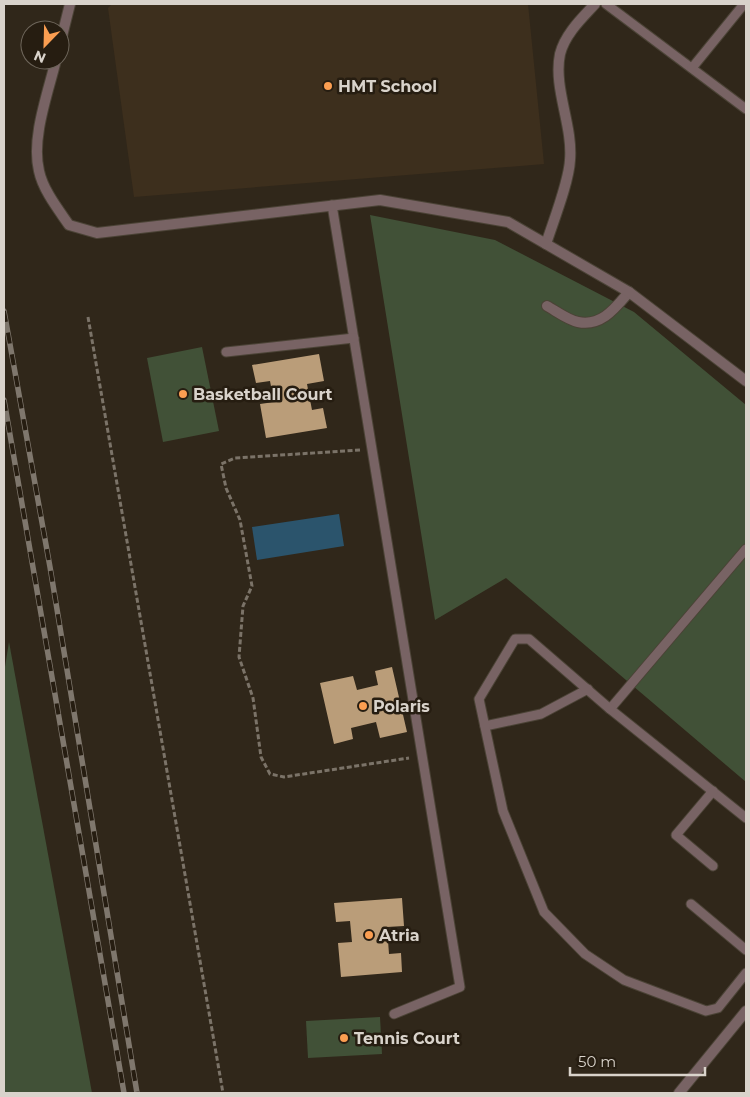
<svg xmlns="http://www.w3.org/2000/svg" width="750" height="1097" font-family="Montserrat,sans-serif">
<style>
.built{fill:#3d2f1d}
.green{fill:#415137}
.water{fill:#2b546c}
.building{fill:#ba9d79}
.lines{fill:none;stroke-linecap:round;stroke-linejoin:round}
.service-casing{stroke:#4b4336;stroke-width:11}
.minor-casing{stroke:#4b4336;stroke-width:12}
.tertiary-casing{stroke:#4b4336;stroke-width:12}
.path{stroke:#7b7368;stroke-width:3;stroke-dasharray:5 2.5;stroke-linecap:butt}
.service{stroke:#786364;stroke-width:9}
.minor{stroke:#786364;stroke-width:10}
.tertiary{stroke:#786364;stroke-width:10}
.rail-casing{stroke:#7f776d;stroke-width:5.5}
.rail{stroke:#261d11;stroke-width:4;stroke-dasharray:11;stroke-linecap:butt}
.poi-dot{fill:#fb9e51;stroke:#261d11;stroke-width:2}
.labels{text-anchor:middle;stroke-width:5;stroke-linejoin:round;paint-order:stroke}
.poi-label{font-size:16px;font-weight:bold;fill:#d9d3cb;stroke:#261d11;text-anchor:start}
</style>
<rect width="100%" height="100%" fill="#30271a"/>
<path class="built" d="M112,4H528L544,164L134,197L108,8Z"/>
<g class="green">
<path d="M370,215L495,240L634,312L746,405V782L506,578L435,620Z"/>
<path d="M202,347L219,431L163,442L147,358Z"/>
<path d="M9,642L92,1093H4V673Z"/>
<path d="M380,1017L382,1054L308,1058L306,1021Z"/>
</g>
<path class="water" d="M339,514L344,546L257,560L252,527Z"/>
<g class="building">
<path d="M319,354L324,381L307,384L312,410L323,408L327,428L266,438L260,404L274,402L270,381L256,383L252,365Z"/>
<path d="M392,667L407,732L380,738L376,722L351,728L353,739L334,744L320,683L353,676L357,690L378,685L375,671Z"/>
<path d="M402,898L404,926L387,927L389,954L401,953L402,972L341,977L338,943L352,942L350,921L336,922L334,903Z"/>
</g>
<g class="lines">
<g class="service-casing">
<g id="service">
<path d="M606,4L746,109"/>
<path d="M692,68L744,4"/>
<path d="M332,205L460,987L394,1014"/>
<path d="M226,352L354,338"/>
<path d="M610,709L746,549"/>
<path d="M485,726L541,714L588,689"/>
<path d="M746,818L610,709L529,639H515L479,699L503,811L544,912L585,954L624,980L706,1011L718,1008L746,973"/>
<path d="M713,866L676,835L713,791"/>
<path d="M691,904L746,950"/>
</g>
</g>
<g class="minor-casing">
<g id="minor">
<path d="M546,244C553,222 569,182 570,160C573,125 553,88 560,54C565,34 582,18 595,4"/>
<path d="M547,306C556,311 568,320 578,322C602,327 616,307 629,292"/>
</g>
</g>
<g class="tertiary-casing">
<g id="tertiary">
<path d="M60,44L70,4"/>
<path d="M56,60C48,93 31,138 39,171C43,190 58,209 69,225L97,233L380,200L508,222L629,292L746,381"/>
<path d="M679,1093L746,1011"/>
</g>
</g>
<g class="path">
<path d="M88,317L223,1093"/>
<path d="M360,450L235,458L221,464L226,488L240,520L252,586L243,606L239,657L253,698L261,757L270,774L284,777L409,758"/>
</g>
<use href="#service" class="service"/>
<use href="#minor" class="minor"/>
<use href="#tertiary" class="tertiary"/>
<g class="rail-casing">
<g id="rail">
<path d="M4,311L50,567L137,1093"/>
<path d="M4,400L124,1093"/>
</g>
</g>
<use href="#rail" class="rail"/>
</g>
<g class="poi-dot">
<circle cx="328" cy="86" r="5"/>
<circle cx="183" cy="394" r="5"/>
<circle cx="363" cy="706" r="5"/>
<circle cx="369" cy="935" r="5"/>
<circle cx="344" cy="1038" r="5"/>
</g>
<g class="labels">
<g class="poi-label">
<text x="338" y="92">HMT School</text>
<text x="193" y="400">Basketball Court</text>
<text x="373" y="712">Polaris</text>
<text x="379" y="941">Atria</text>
<text x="354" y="1044">Tennis Court</text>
</g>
</g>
<rect width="750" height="1097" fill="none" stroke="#d9d3cb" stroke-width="10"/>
<g transform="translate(45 45) rotate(203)"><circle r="24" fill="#261d11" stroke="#6e665b"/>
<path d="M0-4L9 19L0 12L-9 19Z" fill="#fb9e51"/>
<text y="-8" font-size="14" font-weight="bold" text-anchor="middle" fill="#d9d3cb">N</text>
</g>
<path d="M570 1067v8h135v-8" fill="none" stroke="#d9d3cb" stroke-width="2.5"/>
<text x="578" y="1067" font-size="15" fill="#d9d3cb" stroke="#261d11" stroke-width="4" paint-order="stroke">50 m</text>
</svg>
